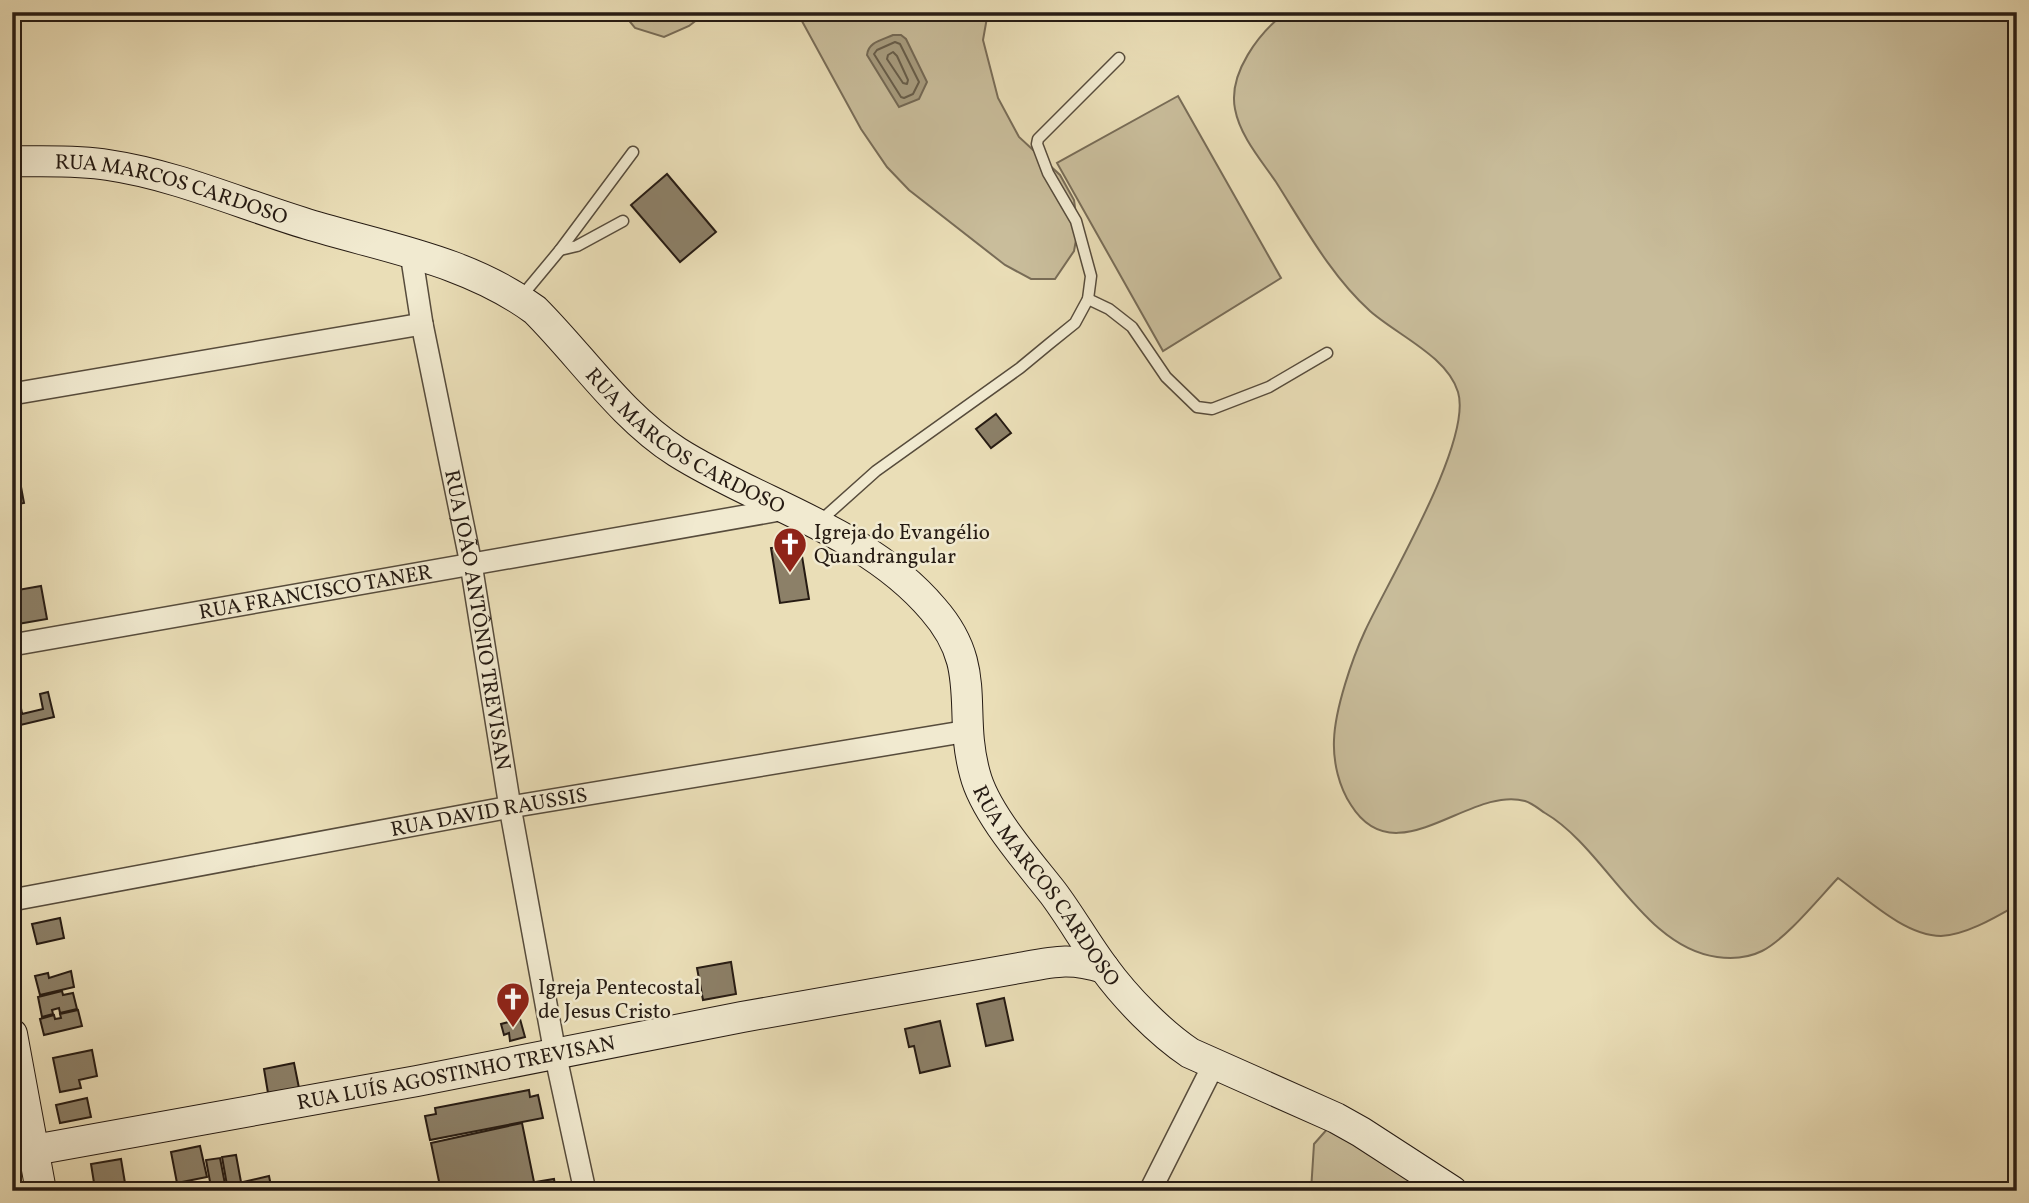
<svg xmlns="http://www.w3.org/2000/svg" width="2029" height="1203" font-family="Vollkorn,serif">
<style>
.green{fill:#c9bd9b;stroke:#786c57;stroke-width:2}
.water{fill:#a79c7f;stroke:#736854;stroke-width:2}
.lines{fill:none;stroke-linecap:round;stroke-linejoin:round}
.shore{stroke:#665c49;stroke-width:2}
.building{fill:#8c8068;stroke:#261b13;stroke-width:2}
.lane-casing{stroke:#574c3c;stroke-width:13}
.street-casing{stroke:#574c3c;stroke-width:24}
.secondary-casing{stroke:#261b13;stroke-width:32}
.lane{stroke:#f1ead0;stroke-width:10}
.street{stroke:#f1ead0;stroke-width:21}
.secondary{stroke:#f1ead0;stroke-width:30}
.labels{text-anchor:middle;stroke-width:5;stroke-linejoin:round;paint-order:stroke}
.street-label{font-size:21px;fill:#261b13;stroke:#f1ead0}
.poi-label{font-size:21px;fill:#261b13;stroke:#f1ead0;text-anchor:start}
</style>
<rect width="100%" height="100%" fill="#eadeb7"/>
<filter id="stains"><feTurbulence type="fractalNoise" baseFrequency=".00286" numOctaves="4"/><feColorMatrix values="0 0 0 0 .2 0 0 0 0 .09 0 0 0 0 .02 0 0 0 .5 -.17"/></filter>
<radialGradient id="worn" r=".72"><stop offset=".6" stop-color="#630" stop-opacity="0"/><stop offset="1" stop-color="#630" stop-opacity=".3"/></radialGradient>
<g class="green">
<path d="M622,12H707L689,26L664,37L635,28Z"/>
<path d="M797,12H988L983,40L998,98L1019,137L1060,175L1074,200L1078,229L1074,251L1055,279H1031L1005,265L909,190L887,167L861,129Z"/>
<path d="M1286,12H2017V905C1996,917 1966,935 1941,936C1905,936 1866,898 1838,878C1819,898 1786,939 1762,951C1748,958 1732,959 1717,957C1643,947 1605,848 1545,813C1539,809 1532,803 1525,801C1470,785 1396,877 1351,805C1339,787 1333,762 1334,740C1335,709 1352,659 1365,631C1387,583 1473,441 1458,392C1447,356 1397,335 1370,311C1331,276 1304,226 1276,182C1261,160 1240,136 1235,109C1228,73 1259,33 1286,12Z"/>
<path d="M1178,96L1281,278L1163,351L1057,163Z"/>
<path d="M1329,1127L1462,1191H1311L1314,1144Z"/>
</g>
<path class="water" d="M893,35H901L906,39L927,82L919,99L899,107L867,55C868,42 882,40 893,35Z"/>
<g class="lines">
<g class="shore">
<path d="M895,42L900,44L919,82L913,94L904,98L901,97L874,54L877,50Z"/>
<path d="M893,52L897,56L908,80L907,84L903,83L887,59L888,55Z"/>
</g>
</g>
<g class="building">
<path d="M667,174L716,232L680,262L631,205Z"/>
<path d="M996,414L1011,433L991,448L976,429Z"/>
<path d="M18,471L24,503L12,505V472Z"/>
<path d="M800,544L809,599L780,603L771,548Z"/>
<path d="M41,586L47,619L12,625V591Z"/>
<path d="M48,692L54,717L12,727V698L19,697L22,714L43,709L40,694Z"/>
<path d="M60,918L64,938L37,944L32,924Z"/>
<path d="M731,962L736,994L703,1000L697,968Z"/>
<path d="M71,971L74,987L40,995L35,976L48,973L49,978Z"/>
<path d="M62,991L63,995L73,993L77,1009L60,1013L59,1008L52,1010L53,1014L42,1017L38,997Z"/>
<path d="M1004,998L1013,1040L986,1046L977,1004Z"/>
<path d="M78,1010L82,1026L44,1035L40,1019L54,1015L55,1019L61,1018L60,1014Z"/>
<path d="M520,1019L525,1037L510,1041L509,1033L504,1035L501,1024Z"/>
<path d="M940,1021L950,1066L920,1073L914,1046L909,1047L905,1029Z"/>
<path d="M92,1050L97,1076L79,1080L81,1088L60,1092L53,1058Z"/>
<path d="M294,1063L299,1088L268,1093L264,1069Z"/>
<path d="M529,1090L530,1097L538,1095L543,1118L430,1140L425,1116L436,1114L435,1108Z"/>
<path d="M87,1098L91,1117L60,1123L56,1105Z"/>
<path d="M522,1123L534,1182L500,1189V1184L467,1191H441L431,1143Z"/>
<path d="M200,1146L207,1177L177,1183L171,1152Z"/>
<path d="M236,1155L241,1182L227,1185L222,1157Z"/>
<path d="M220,1158L225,1184L211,1187L206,1160Z"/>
<path d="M121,1159L125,1183L95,1189L91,1164Z"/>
<path d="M269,1176L272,1191H245L243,1182Z"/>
<path d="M554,1179L556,1191H525L523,1184Z"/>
<path d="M511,1187L512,1191H488L500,1189Z"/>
</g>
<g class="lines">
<g class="lane-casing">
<g id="lane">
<path d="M560,250L577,246L623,221"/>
<path d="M521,297L560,250L633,152"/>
<path d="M1088,299L1109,309L1132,327L1166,377L1197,407L1212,409L1269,387L1327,353"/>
<path d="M819,522L876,471L1020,368L1049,344L1075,323L1088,299L1091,276L1076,221L1048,173L1037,144L1038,139L1119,58"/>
</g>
</g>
<g class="street-casing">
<g id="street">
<path id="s1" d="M411,253L422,324L471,564L510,807L555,1053L585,1191"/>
<path d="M12,394L422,324"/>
<path id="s2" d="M12,645L785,509"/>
<path id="s3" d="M12,900L510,807L968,731"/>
<path d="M1150,1191L1214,1064"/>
</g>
</g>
<g class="secondary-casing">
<g id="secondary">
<path id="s4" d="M12,161C44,162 77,160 108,165C176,175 241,204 307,224C386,248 467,260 535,310C582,357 621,416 677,452C761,505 867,531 933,609C984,667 957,709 975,774C985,813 1028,861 1053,893C1071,917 1086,944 1104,968C1126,998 1159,1032 1190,1053L1336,1118L1361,1132L1452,1191"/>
<path d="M12,1034L41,1191"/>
<path id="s5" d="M34,1150L417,1081L742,1017L1025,967C1057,961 1072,958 1104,968"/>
</g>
</g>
<use href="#lane" class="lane"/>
<use href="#street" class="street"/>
<use href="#secondary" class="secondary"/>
</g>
<defs>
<g id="church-pin" transform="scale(1.75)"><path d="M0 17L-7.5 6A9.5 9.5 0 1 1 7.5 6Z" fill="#8f2418" stroke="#f1ead0"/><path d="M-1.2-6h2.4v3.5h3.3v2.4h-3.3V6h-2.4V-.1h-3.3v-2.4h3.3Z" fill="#fff"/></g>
</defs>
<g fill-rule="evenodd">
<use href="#church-pin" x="790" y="544"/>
<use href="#church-pin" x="513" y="999"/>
</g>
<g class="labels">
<g class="street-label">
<text dy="7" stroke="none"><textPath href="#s4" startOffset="163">RUA MARCOS CARDOSO</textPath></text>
<text dy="7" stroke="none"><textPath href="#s4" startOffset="751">RUA MARCOS CARDOSO</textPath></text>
<text dy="7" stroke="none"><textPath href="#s2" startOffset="308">RUA FRANCISCO TANER</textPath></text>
<text dy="7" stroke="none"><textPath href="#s1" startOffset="373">RUA JOÃO ANTÔNIO TREVISAN</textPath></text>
<text dy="7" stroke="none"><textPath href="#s3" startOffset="485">RUA DAVID RAUSSIS</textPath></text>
<text dy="7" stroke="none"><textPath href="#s4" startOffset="1360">RUA MARCOS CARDOSO</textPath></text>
<text dy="7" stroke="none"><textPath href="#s5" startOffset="429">RUA LUÍS AGOSTINHO TREVISAN</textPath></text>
</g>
<g class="poi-label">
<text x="814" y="539">Igreja do Evangélio<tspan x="814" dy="24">Quandrangular</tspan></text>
<text x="538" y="994">Igreja Pentecostal<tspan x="538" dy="24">de Jesus Cristo</tspan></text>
</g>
</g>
<rect width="2029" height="1203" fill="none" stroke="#eadeb7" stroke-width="42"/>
<rect x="14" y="14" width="2001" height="1175" fill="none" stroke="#261b13" stroke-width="3.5"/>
<rect x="21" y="21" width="1987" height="1161" fill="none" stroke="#261b13" stroke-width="2"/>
<rect width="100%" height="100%" filter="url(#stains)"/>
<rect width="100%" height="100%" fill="url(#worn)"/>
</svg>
